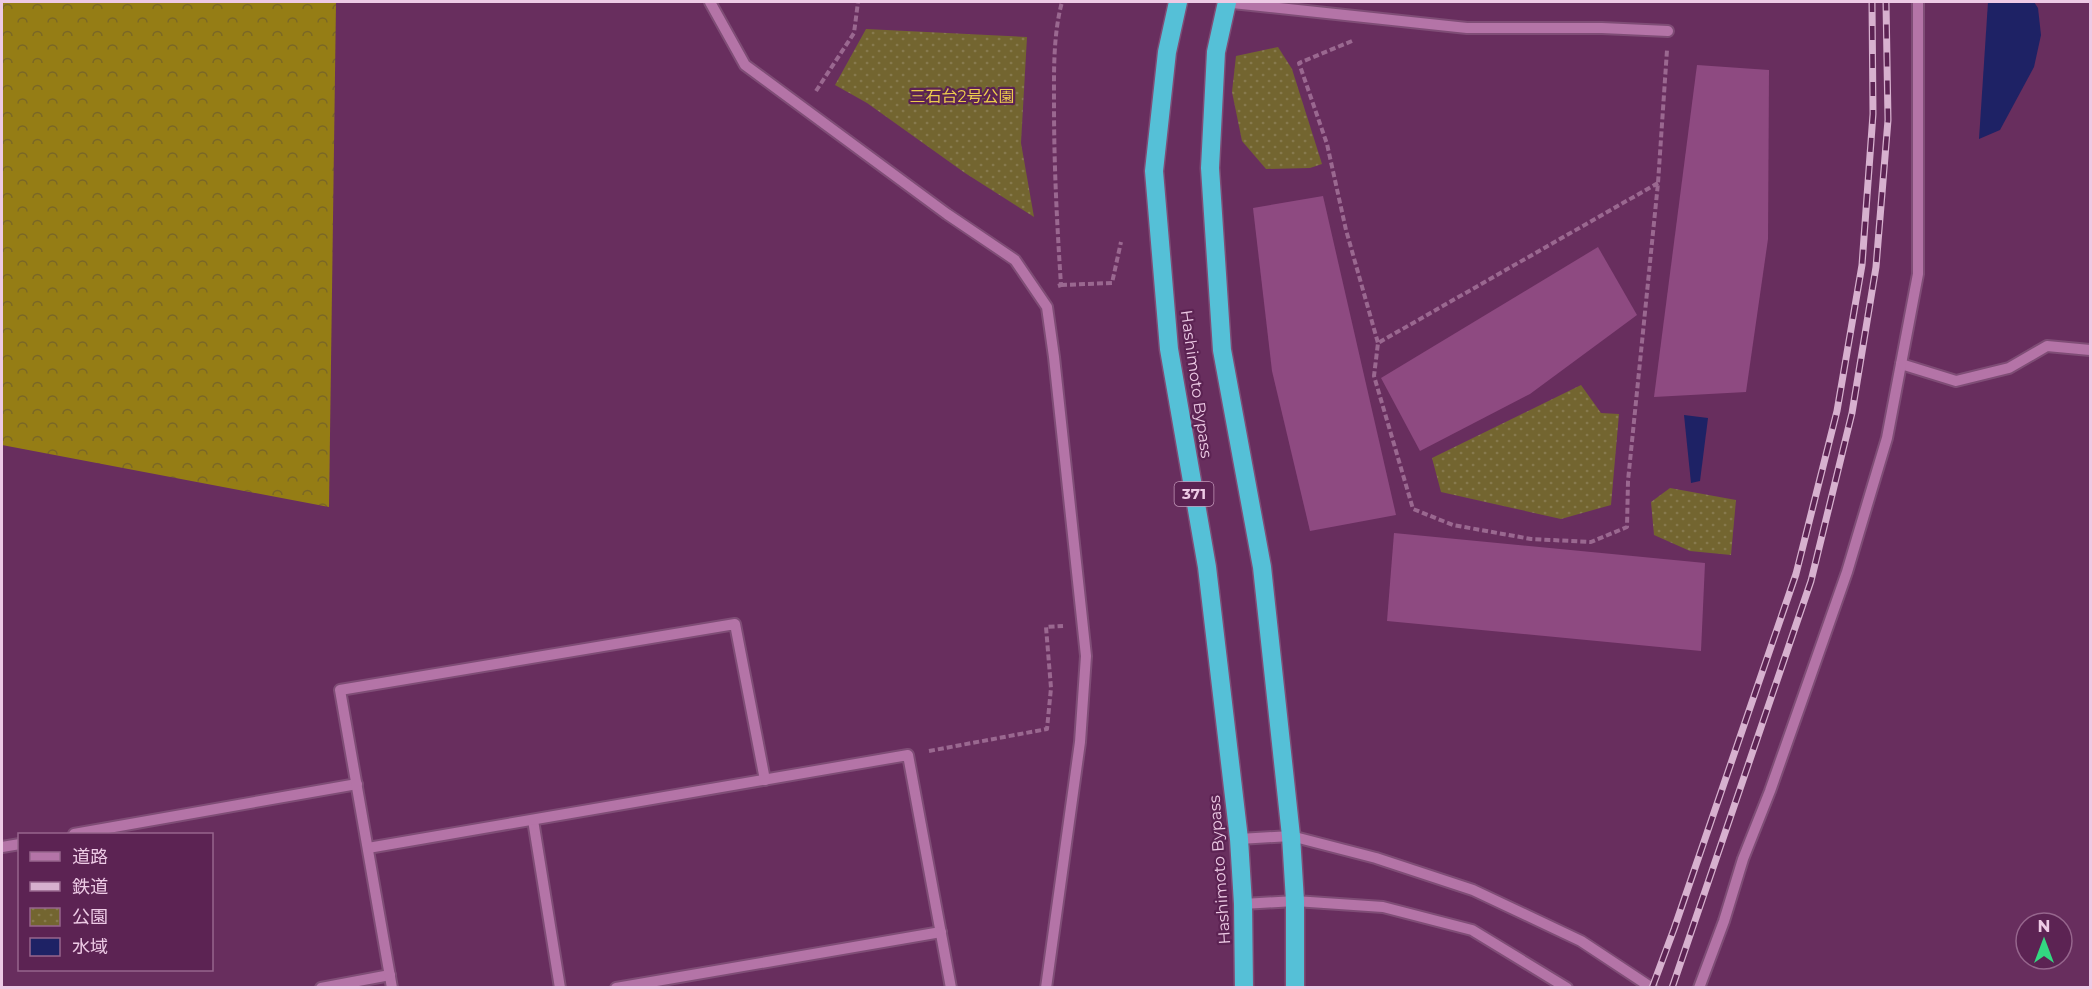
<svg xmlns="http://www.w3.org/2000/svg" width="2092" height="989" font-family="Montserrat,'Noto Sans JP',sans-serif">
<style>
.forest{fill:url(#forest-crowns)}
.park{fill:url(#park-dots)}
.water{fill:#1e2265}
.building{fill:#8e4a81}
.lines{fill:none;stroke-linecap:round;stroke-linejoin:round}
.minor-casing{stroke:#7f4d76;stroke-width:14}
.highway-casing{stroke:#7f4d76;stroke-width:21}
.path{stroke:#9a6890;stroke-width:4;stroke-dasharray:6 3;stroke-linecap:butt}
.minor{stroke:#b474a7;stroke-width:10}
.highway{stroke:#55c0d7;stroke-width:18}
.rail-casing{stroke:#d7b1cf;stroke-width:7}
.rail{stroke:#5c2353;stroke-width:4.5;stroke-dasharray:14;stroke-linecap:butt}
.labels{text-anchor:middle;stroke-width:4.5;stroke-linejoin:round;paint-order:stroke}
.shield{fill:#5c2353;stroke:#c298b9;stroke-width:1.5}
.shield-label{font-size:15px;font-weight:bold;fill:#edcae5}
.park-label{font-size:16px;fill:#eccc4d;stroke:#5c2353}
.street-label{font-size:16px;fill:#edcae5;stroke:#5c2353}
</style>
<defs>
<pattern id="forest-crowns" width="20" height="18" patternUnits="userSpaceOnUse" patternTransform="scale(1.5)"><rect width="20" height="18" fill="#957d15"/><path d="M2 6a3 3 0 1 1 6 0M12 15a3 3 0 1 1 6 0" fill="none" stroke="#7a6726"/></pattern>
<pattern id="park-dots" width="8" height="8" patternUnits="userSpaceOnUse" patternTransform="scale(1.5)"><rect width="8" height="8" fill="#736530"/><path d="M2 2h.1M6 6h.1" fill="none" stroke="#877a4e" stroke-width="1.8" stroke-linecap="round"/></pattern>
</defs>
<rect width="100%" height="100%" fill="#682e5e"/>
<path class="forest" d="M2,2H336L329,507L2,445Z"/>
<g class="park">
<path d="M866,29L1027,37L1021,143L1034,217L965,173L867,103L835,85Z"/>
<path d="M1278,47L1292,69L1322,164L1310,168L1266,169L1242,141L1232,92L1236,56Z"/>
<path d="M1581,385L1601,413L1619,414L1611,505L1561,519L1441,492L1432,458Z"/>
<path d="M1670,488L1736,500L1731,555L1690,551L1654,535L1651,502Z"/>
</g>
<g class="water">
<path d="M1988,2H2034L2038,8L2041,35L2034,67L2000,130L1979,139Z"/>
<path d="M1684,415L1708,418L1700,481L1691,483Z"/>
</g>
<g class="building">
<path d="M1697,65L1769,70L1768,239L1746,392L1654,397Z"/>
<path d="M1323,196L1396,515L1310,531L1272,371L1253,208Z"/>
<path d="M1598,247L1637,315L1530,394L1420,451L1381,378Z"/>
<path d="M1394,533L1705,563L1701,651L1387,621Z"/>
</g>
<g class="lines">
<g class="minor-casing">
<g id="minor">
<path d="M710,2L745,65L947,214L1015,260L1047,307L1054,357L1086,656L1080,742L1046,988"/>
<path d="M1223,2L1467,28H1602L1668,31"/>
<path d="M1901,364L1956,381L2009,368L2047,346L2090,350"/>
<path d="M533,820L560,988"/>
<path d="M74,834L357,784"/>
<path d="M1239,839L1291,836L1376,858L1473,890L1581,941L1652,988"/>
<path d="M2,847L20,844"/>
<path d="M368,848L908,755L951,988"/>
<path d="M1243,904L1295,901L1383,907L1472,930L1567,988"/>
<path d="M321,988L390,975"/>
<path d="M392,988L340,690L735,624L765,780"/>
<path d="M616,988L941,932"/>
<path d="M1699,988L1724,921L1743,859L1770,791L1847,572L1887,438L1918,274V2"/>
</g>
</g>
<g class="highway-casing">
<g id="highway">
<path d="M1178,2L1167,52L1154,171L1169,349L1207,567L1239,839L1243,904L1244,988"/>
<path d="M1227,2L1216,52L1210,168L1222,350L1262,567L1291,836L1295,901V988"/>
</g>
</g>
<g class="path">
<path d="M1352,41L1299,63L1327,144L1346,230L1378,343"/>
<path d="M816,91L854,33L858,2"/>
<path d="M1658,183L1378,343L1374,376L1413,509L1453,525L1531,539L1591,542L1627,527L1628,481L1658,183L1667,50"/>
<path d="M1061,285L1112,283L1121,242"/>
<path d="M1058,286L1061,285C1057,225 1054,166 1054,106C1054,72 1053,35 1062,2"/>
<path d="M929,751L1047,729L1051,688L1046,627L1063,626"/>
</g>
<use href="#minor" class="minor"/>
<use href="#highway" class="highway"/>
<g class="rail-casing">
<g id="rail">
<path d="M1652,988L1674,929L1796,574L1837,411L1862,265L1873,114L1872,2"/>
<path d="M1672,988L1811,581L1852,413L1876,267L1888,120L1886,2"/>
</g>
</g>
<use href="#rail" class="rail"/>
</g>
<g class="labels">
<rect class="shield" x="1174.5" y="482" width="39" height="24" rx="4.5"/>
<g class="shield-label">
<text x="1194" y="499">371</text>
</g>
<g class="park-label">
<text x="962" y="102">三石台2号公園</text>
</g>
<g class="street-label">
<text transform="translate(1197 384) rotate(82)" y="6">Hashimoto Bypass</text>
<text transform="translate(1219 870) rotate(-94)" y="6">Hashimoto Bypass</text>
</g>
</g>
<rect width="2092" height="989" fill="none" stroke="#edcae5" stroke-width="6"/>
<rect x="18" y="833" width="195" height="138" fill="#5c2353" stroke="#96668d" stroke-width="1.5"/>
<rect x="30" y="852" width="30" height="9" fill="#b474a7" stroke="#96668d" stroke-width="1.5"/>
<text x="72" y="863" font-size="18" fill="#edcae5">道路</text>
<rect x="30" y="882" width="30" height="9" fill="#d7b1cf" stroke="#96668d" stroke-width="1.5"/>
<text x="72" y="893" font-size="18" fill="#edcae5">鉄道</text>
<rect x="30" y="908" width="30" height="18" fill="url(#park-dots)" stroke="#96668d" stroke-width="1.5"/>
<text x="72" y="923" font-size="18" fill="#edcae5">公園</text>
<rect x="30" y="938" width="30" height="18" fill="#1e2265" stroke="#96668d" stroke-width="1.5"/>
<text x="72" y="953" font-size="18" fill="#edcae5">水域</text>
<g transform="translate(2044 941)"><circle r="28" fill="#5c2353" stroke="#96668d" stroke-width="1.5"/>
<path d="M0-4.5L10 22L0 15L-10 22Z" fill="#33d881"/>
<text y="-9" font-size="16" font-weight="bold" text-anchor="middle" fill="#edcae5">N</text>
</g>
</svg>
